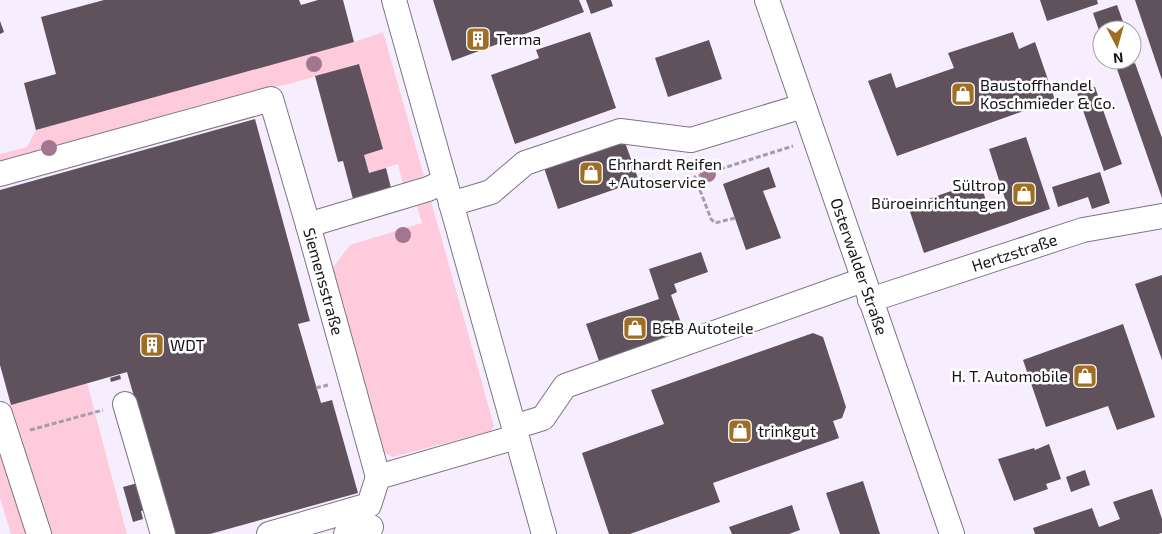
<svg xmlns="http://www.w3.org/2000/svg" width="1162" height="534" font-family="'Exo 2',sans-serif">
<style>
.green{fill:#fdcbdb}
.building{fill:#5f525c}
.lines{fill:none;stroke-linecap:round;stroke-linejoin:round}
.minor-casing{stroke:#7c7583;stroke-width:26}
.path{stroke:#a49eaa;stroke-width:3;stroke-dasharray:5 2.5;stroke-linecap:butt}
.minor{stroke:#fff;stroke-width:24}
.tree{fill:#a37690}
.labels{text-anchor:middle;stroke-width:5;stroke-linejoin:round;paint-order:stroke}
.poi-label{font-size:16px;fill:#171419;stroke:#fff;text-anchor:start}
.street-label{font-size:16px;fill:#171419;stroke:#fff}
</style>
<rect width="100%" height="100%" fill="#f6eefe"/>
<g class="green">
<path d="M383,32L424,176L403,184L398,164L369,173L364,155L383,149L358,64L292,83L206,103L0,163V154L27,147L36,130L201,83L354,42Z"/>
<path d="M431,201L494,426L491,431L393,457L382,452L326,277L350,245L422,223L417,206Z"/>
<path d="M87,383L127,534H11L0,498V408Z"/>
</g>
<g class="building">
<path d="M104,0H299L301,5L318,0H343L354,42L36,130L24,83L56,74L41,17Z"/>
<path d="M433,0H579L584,12L452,61Z"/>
<path d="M586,0H611L613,6L591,14Z"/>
<path d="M1040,0H1097L1098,4L1047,21Z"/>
<path d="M1135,0H1162V80Z"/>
<path d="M1117,5L1126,30H1102V39L1093,13Z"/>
<path d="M0,21L4,32L0,34Z"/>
<path d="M590,32L616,108L515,144L491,75L539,58L536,50Z"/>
<path d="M1013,32L1019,49L1035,42L1055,100L897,156L868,81L891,73L896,88L954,68L948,53Z"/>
<path d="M709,40L722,79L668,97L655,58Z"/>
<path d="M1135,63L1162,138V198L1117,69Z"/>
<path d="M359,64L383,149L364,155L369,173L386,168L391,188L353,199L343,161L338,162L315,76Z"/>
<path d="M1095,87L1122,164L1104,171L1077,93Z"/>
<path d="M255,119L310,321L298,324L321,403L332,400L358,493L210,534H173L127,372L11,405L0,365V190Z"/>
<path d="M623,137L639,181L558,209L543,165Z"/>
<path d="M1026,137L1050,209L924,253L908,206L980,181L990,214L1008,208L989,149Z"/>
<path d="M769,167L776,187L763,191L781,238L746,250L723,184Z"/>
<path d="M1100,172L1110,203L1092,209L1088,197L1058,207L1052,187Z"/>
<path d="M701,252L708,272L674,284L677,292L671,295L684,331L599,361L586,324L659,299L649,269Z"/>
<path d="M1162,275V360L1135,284Z"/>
<path d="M1123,324L1155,417L1117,430L1108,406L1046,427L1023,360Z"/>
<path d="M813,333L823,337L846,407L842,418L833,421L839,438L713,483L720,502L630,534H609L582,453L664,424L651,390Z"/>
<path d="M120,375L121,379L111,382L110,378Z"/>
<path d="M1049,444L1061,479L1046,484L1048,489L1014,501L998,459L1034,448L1035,450Z"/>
<path d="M1085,470L1090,485L1071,492L1066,477Z"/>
<path d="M145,481L152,508L141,511L143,519L133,522L123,487Z"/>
<path d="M863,481L880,534H840L826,493Z"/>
<path d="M1152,489L1162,519V533L1158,534H1035L1033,528L1092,508L1099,527L1120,519L1113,502Z"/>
<path d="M792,505L800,530L789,534H732L729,527Z"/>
</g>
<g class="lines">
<g class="minor-casing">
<g id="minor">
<path d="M394,0L544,534"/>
<path id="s1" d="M767,0L952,534"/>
<path id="s2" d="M0,174L271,99L308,225L378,477"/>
<path d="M451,204L491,192L525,163L620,131L691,140L803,106"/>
<path d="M308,225L428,189L445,181"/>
<path id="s3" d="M870,300L1083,230L1162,216"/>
<path d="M125,404L163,534"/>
<path d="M0,414L39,534"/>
<path d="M514,427L543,418L565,386L863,280"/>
<path d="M269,534L369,505L378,477L516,437"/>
<path d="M346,534L371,527"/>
</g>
</g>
<g class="path">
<path d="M735,218L715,223L711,219L695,177L793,146"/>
<path d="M316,388L328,385"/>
<path d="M30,430L103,410"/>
</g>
<use href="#minor" class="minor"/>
</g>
<g class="tree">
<circle cx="314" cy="64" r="8"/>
<circle cx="49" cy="148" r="8"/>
<circle cx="708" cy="174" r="8"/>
<circle cx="403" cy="235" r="8"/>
</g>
<defs>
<g id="building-square" transform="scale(1.25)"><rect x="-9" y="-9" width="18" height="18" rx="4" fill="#a06d24" stroke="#fff"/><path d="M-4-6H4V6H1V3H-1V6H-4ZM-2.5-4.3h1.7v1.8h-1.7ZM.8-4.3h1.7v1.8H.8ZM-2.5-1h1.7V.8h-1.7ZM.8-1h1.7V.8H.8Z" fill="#fff"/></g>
<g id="shop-square" transform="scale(1.25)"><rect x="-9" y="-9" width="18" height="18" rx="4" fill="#a06d24" stroke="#fff"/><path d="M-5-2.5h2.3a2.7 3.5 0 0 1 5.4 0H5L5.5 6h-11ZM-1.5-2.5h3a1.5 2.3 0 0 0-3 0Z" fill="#fff"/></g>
</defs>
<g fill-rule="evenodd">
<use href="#building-square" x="478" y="39"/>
<use href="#shop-square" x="963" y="94"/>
<use href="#shop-square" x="591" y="173"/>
<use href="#shop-square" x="1024" y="194"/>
<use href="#shop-square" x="635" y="328"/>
<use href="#building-square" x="152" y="345"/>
<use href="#shop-square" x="1085" y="376"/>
<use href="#shop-square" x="740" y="431"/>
</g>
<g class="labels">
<g class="poi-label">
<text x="496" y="45">Terma</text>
<text x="980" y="91">Baustoffhandel<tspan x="980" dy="18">Koschmieder &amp; Co.</tspan></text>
<text x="608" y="170">Ehrhardt Reifen<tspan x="608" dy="18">+ Autoservice</tspan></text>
<text x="1006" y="191" text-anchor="end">Sültrop<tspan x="1006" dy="18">Büroeinrichtungen</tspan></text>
<text x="652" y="334">B&amp;B Autoteile</text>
<text x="170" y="351">WDT</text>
<text x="1068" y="382" text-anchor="end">H. T. Automobile</text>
<text x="758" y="437">trinkgut</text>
</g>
<g class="street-label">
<text dy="6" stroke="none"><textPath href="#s3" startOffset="152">Hertzstraße</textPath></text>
<text dy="6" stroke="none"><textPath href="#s1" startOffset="282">Osterwalder Straße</textPath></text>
<text dy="6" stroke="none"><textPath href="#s2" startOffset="471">Siemensstraße</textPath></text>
</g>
</g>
<g transform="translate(1117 45) rotate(174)"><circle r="24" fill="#ffffff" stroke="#a2a1a3"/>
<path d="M0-4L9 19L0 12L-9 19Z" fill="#a06d24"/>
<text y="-8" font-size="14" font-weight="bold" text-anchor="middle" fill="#171419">N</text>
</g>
</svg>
